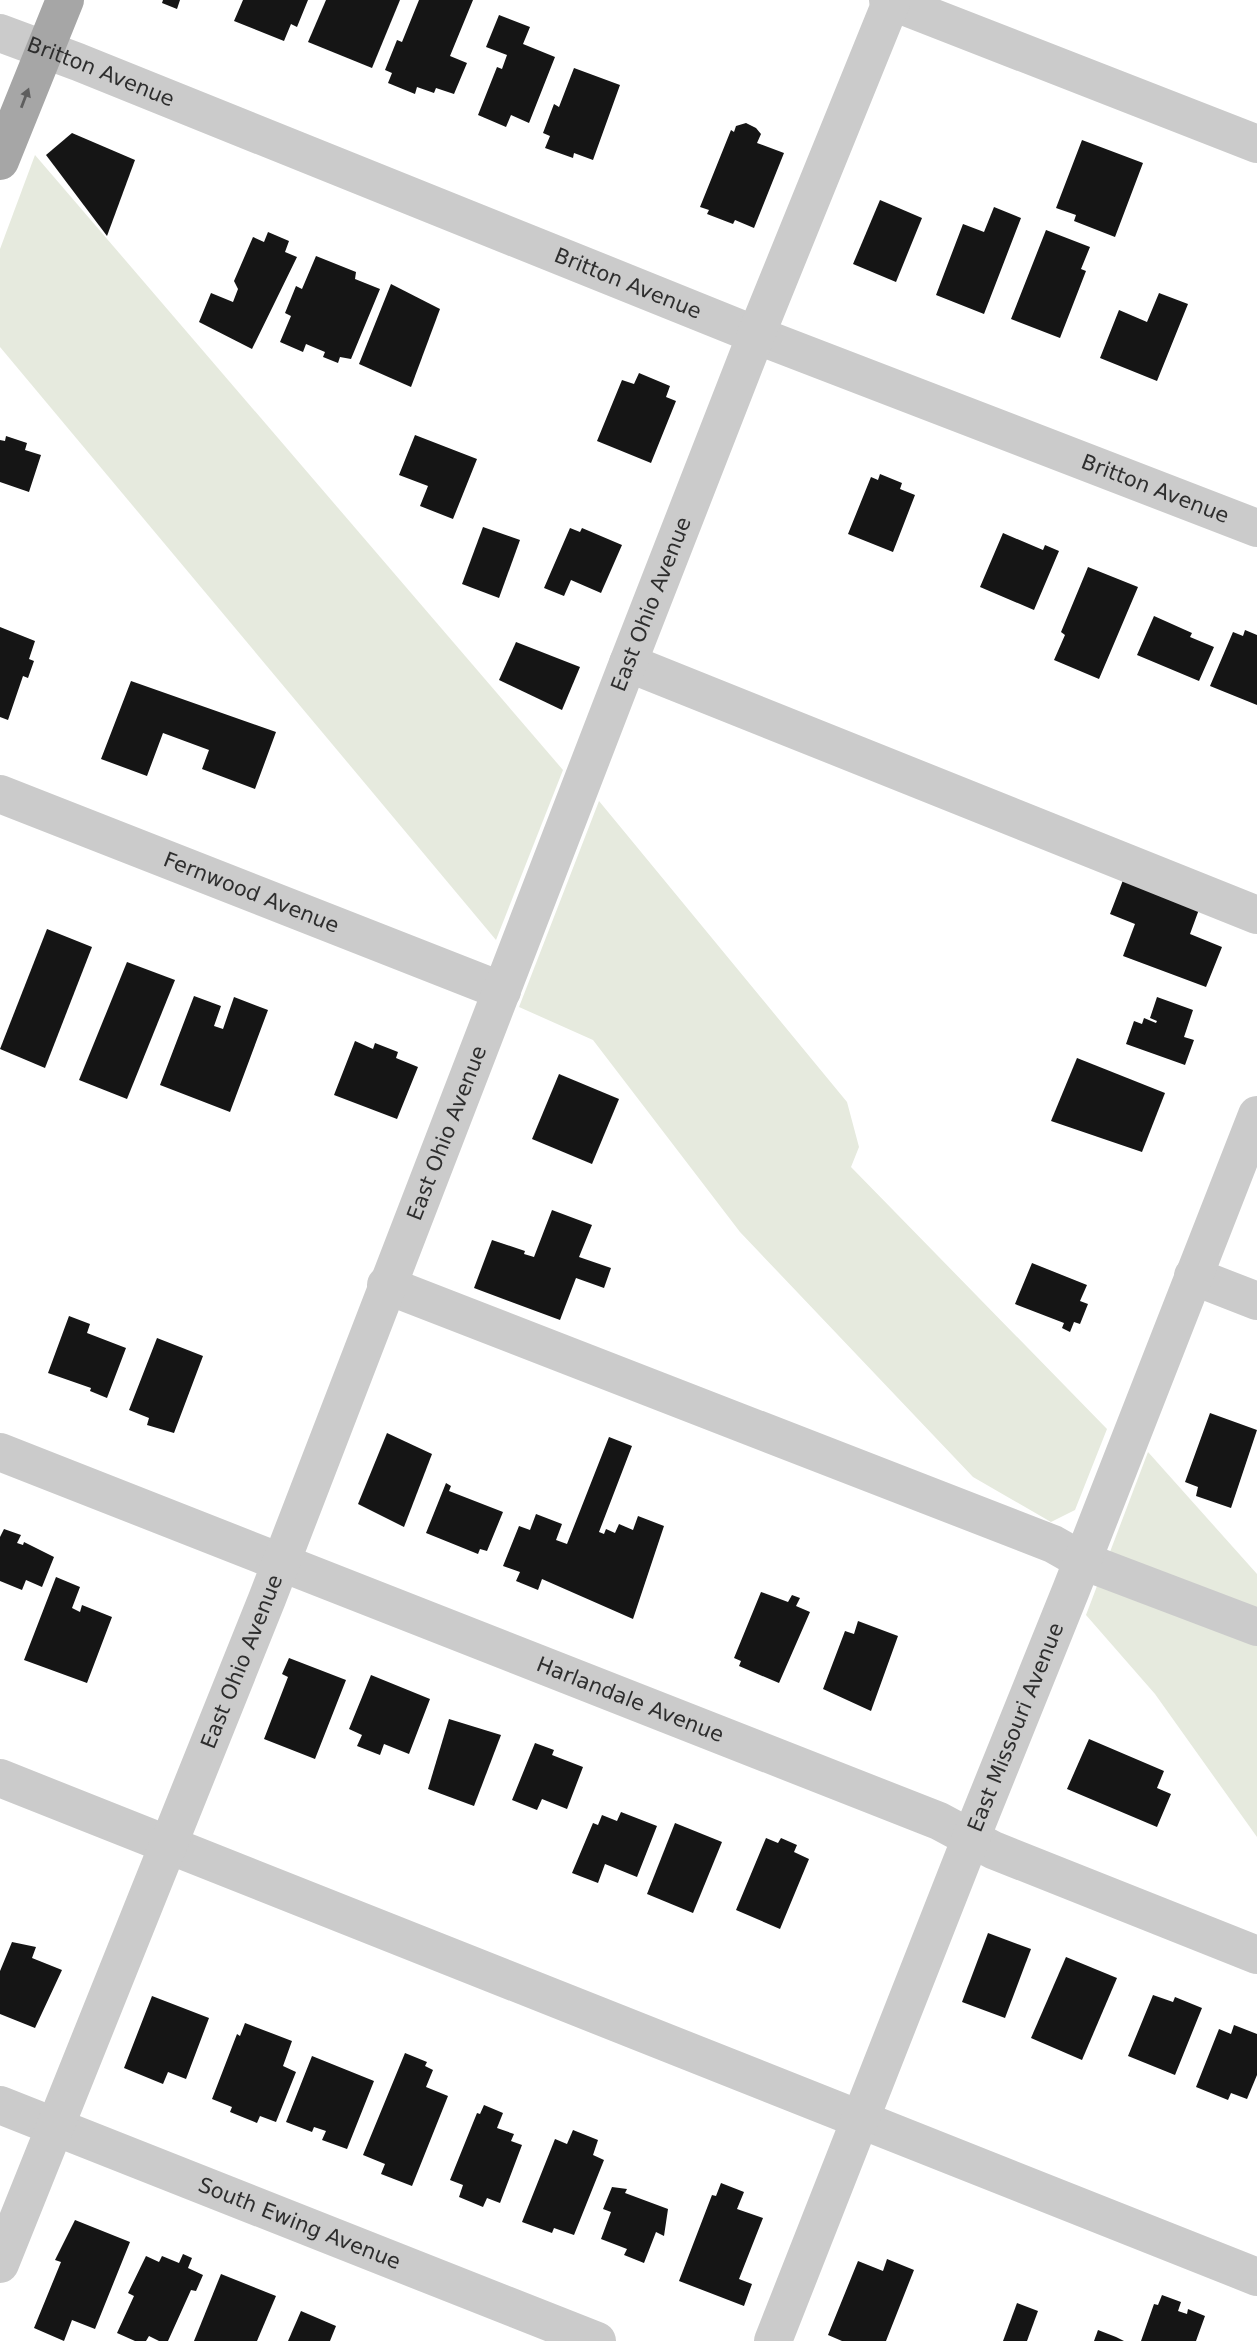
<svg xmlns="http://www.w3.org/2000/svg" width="1257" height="2341" font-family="'DejaVu Sans',sans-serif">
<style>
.green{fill:#e6eade}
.building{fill:#151515}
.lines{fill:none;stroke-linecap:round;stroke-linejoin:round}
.minor{stroke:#cbcbcb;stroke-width:38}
.major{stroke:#a6a6a6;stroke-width:38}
.oneway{fill:#5e5e5e}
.labels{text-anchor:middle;stroke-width:7;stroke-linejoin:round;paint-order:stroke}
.street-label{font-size:21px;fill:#2e2e2e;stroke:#fff}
</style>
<rect width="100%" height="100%" fill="#fff"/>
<g class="green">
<path d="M35,155L563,770L496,940L0,347V249Z"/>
<path d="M599,801L847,1102L859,1147L851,1167L1107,1429L1075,1510L1051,1522L973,1477L740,1232L593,1040L519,1007Z"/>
<path d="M1148,1452L1257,1574V1837L1155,1694L1086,1615Z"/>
</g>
<g class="building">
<path d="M163,0H180L177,9L162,3Z"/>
<path d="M243,0H308L297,27L291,24L284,41L234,21Z"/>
<path d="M326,0H400L372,68L308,42Z"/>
<path d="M419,0H473L450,56L467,63L454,94L436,88L434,93L417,87L415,94L388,83L392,73L385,70L397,40L402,42Z"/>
<path d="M499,15L530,27L523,44L555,57L529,123L511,115L506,127L478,115L497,67L502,69L507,55L486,47Z"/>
<path d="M574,68L620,85L593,160L574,153L573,158L545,148L550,136L543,133L554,104L559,107Z"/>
<path d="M746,123L756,128L761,134L757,143L784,153L754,228L735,220L733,224L707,214L709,210L700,207L731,130L734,132L736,126Z"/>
<path d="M72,133L135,160L107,236L46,155Z"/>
<path d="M1082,140L1143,163L1115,237L1074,221L1076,215L1056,208Z"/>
<path d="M880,200L922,218L896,282L853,264Z"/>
<path d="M994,207L1021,218L984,314L936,295L963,224L984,232Z"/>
<path d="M1046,230L1090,247L1081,269L1086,271L1060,338L1011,319Z"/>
<path d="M268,232L289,241L285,252L297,257L252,349L199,322L211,293L233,302L238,289L234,281L253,237L264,242Z"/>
<path d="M316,256L356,272L355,279L380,289L351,359L340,357L338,363L323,357L325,352L306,344L303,352L280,342L291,316L285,313L296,286L302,289Z"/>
<path d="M391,284L440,309L411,387L359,364Z"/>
<path d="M1159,293L1188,304L1157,381L1100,358L1119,310L1147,322Z"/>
<path d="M639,373L670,386L666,397L676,401L651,463L597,441L622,380L634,384Z"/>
<path d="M415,435L477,459L453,519L420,506L428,486L399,475Z"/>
<path d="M6,436L27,443L25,450L41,455L29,492L0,482V440L5,441Z"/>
<path d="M880,474L902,483L900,489L915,495L893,552L848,534L871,477L878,480Z"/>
<path d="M483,527L520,540L499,598L462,584Z"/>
<path d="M570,528L580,532L582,528L622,545L601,593L571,580L564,596L544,588Z"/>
<path d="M1003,533L1043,550L1045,545L1059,551L1034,610L980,587Z"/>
<path d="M1088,567L1138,587L1099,679L1054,660L1065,635L1061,632Z"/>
<path d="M1154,616L1192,633L1190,637L1214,647L1199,681L1137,655Z"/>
<path d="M0,627L35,641L29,659L34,661L28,678L23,676L8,720L0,717Z"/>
<path d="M1245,630L1257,635V705L1210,686L1233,632L1243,636Z"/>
<path d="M516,642L580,667L562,710L499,680Z"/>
<path d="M131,681L276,732L255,789L202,769L209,750L163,733L147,776L101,759Z"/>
<path d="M1125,875L1201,904L1190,934L1222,947L1206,987L1123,956L1135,924L1110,914Z"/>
<path d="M47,929L92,947L45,1068L0,1049Z"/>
<path d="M127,962L175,980L127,1099L79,1080Z"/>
<path d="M194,996L221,1006L214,1026L223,1029L234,997L268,1010L230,1112L160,1085Z"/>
<path d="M1157,997L1193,1010L1184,1037L1194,1040L1185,1065L1126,1044L1134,1021L1142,1024L1144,1018L1156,1023L1157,1021L1150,1018Z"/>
<path d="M355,1041L373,1049L375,1043L398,1052L396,1058L418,1067L397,1119L334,1095Z"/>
<path d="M1077,1058L1165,1093L1142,1152L1051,1121Z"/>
<path d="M559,1074L619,1099L592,1164L532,1139Z"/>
<path d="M552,1210L592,1225L579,1257L611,1268L604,1288L576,1278L560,1320L474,1288L492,1240L525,1251L524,1254L534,1257Z"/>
<path d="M1032,1263L1087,1285L1080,1301L1088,1304L1080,1324L1074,1322L1070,1332L1062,1328L1064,1323L1015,1304Z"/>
<path d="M69,1316L90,1324L87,1333L126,1348L107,1398L90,1391L91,1388L48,1373Z"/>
<path d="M157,1338L203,1356L174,1433L147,1425L149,1418L129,1410Z"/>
<path d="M1210,1413L1257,1430L1231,1508L1196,1496L1198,1487L1185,1482Z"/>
<path d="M387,1433L432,1454L404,1527L358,1504Z"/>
<path d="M609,1437L632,1446L599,1532L604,1534L606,1529L615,1533L619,1524L633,1530L638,1516L664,1526L633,1619L542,1579L538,1590L516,1581L520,1572L503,1566L519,1526L530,1530L536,1514L562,1524L556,1540L567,1544Z"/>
<path d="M446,1483L451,1486L449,1491L503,1512L487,1551L480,1549L478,1554L426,1533Z"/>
<path d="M4,1529L21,1535L17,1543L23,1545L24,1542L54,1557L42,1587L26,1580L22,1590L0,1581V1537Z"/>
<path d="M56,1577L80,1587L72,1608L80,1612L82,1605L112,1617L87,1683L24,1660Z"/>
<path d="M761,1592L788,1602L792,1595L800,1598L796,1606L810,1612L779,1683L739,1666L741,1661L734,1658Z"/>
<path d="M858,1621L898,1636L871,1711L823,1689L845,1631L854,1634Z"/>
<path d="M289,1658L346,1680L315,1759L264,1739L288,1677L282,1674Z"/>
<path d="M371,1675L430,1699L409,1754L384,1744L380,1755L357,1746L362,1735L349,1729Z"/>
<path d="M449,1719L501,1735L474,1806L428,1789Z"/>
<path d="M1089,1739L1164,1771L1157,1788L1171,1794L1157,1827L1067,1789Z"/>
<path d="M535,1743L554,1750L552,1755L583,1767L567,1809L542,1799L537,1810L512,1800Z"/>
<path d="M621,1812L657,1826L637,1877L605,1864L598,1883L572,1873L593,1823L598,1825L602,1815L617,1821Z"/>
<path d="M675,1823L722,1842L693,1913L647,1894Z"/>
<path d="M766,1838L778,1843L781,1838L797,1845L794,1852L809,1859L780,1929L736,1910Z"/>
<path d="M988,1933L1031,1949L1005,2018L962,2002Z"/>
<path d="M12,1942L36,1947L32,1958L62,1970L35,2028L0,2014V1971Z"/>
<path d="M1066,1957L1117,1978L1082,2060L1031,2038Z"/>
<path d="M1153,1995L1173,2002L1175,1997L1202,2008L1175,2075L1128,2056Z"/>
<path d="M152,1996L209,2018L186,2079L168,2072L163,2084L124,2068Z"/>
<path d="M245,2023L292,2041L283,2066L296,2072L276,2122L260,2116L257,2123L230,2112L232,2107L212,2099L237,2034L240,2036Z"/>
<path d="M1234,2025L1257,2034V2075L1247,2099L1231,2093L1228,2100L1196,2087L1219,2029L1231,2034Z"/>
<path d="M405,2053L427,2062L425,2066L433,2070L426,2087L448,2096L412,2186L381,2174L385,2164L363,2155Z"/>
<path d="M312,2056L374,2081L347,2149L322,2140L326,2131L314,2127L312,2132L286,2122Z"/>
<path d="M484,2105L503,2113L497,2128L514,2134L511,2141L522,2145L500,2203L487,2198L483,2207L459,2197L463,2185L450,2180L477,2113L480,2114Z"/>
<path d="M573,2130L598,2140L593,2155L604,2160L574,2235L554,2228L552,2233L522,2222L555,2139L567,2144Z"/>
<path d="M721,2183L744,2192L737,2209L763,2218L739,2279L752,2284L744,2306L679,2281L712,2195L716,2196Z"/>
<path d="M612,2187L627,2189L625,2193L668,2209L664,2236L656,2232L644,2263L624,2255L627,2249L601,2239L611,2212L603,2209Z"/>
<path d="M75,2220L130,2242L95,2329L72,2320L64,2341L34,2328L61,2262L55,2260Z"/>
<path d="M183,2254L192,2258L188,2268L203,2275L196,2291L191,2290L168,2341H159L149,2336L146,2341H135L117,2333L134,2296L128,2293L146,2256L159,2262L162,2256L179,2263Z"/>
<path d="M887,2259L914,2270L886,2341H842L828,2335L858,2261L883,2271Z"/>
<path d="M221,2274L276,2296L257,2341H194Z"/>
<path d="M1162,2295L1181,2302L1178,2311L1187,2314L1188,2309L1205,2316L1196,2341H1141L1154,2304L1158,2305Z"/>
<path d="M1017,2303L1038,2311L1027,2341H1003Z"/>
<path d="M301,2311L336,2326L330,2341H288Z"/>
<path d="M1098,2330L1116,2337L1124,2341H1094Z"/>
</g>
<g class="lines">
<g class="minor">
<path d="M888,0L1257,144"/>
<path id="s1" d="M0,33L78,62L756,335L1257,528"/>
<path d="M628,663L1257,915"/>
<path id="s2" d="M0,794L502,991"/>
<path d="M1193,1276L1257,1301"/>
<path d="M386,1285L1053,1544L1083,1561L1257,1627"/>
<path id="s3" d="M0,1452L939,1821L993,1850L1257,1955"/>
<path d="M0,1778L1257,2277"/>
<path id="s4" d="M0,2105L597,2341"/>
<path id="s5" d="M0,2264L267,1599L628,663L756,335L892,0"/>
<path id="s6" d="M773,2341L971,1838L1071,1590L1257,1115"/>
</g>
<path class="major" d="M0,161L65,0"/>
</g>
<defs><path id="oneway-solid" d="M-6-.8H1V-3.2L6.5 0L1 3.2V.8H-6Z" transform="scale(1.75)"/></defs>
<use class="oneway" href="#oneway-solid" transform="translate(25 98) rotate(-69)"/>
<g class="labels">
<g class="street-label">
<text dy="7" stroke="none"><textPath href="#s1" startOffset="108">Britton Avenue</textPath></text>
<text dy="7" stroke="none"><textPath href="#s1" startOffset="676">Britton Avenue</textPath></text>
<text dy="7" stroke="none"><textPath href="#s1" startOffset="1242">Britton Avenue</textPath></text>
<text dy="7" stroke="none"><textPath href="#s5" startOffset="1783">East Ohio Avenue</textPath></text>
<text dy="7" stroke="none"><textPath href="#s2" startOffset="270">Fernwood Avenue</textPath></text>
<text dy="7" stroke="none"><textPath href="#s5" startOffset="1216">East Ohio Avenue</textPath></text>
<text dy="7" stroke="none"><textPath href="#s5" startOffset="649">East Ohio Avenue</textPath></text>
<text dy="7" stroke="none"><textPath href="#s3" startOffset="677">Harlandale Avenue</textPath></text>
<text dy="7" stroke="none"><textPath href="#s6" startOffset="660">East Missouri Avenue</textPath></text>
<text dy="7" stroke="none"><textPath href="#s4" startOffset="322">South Ewing Avenue</textPath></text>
</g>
</g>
</svg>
